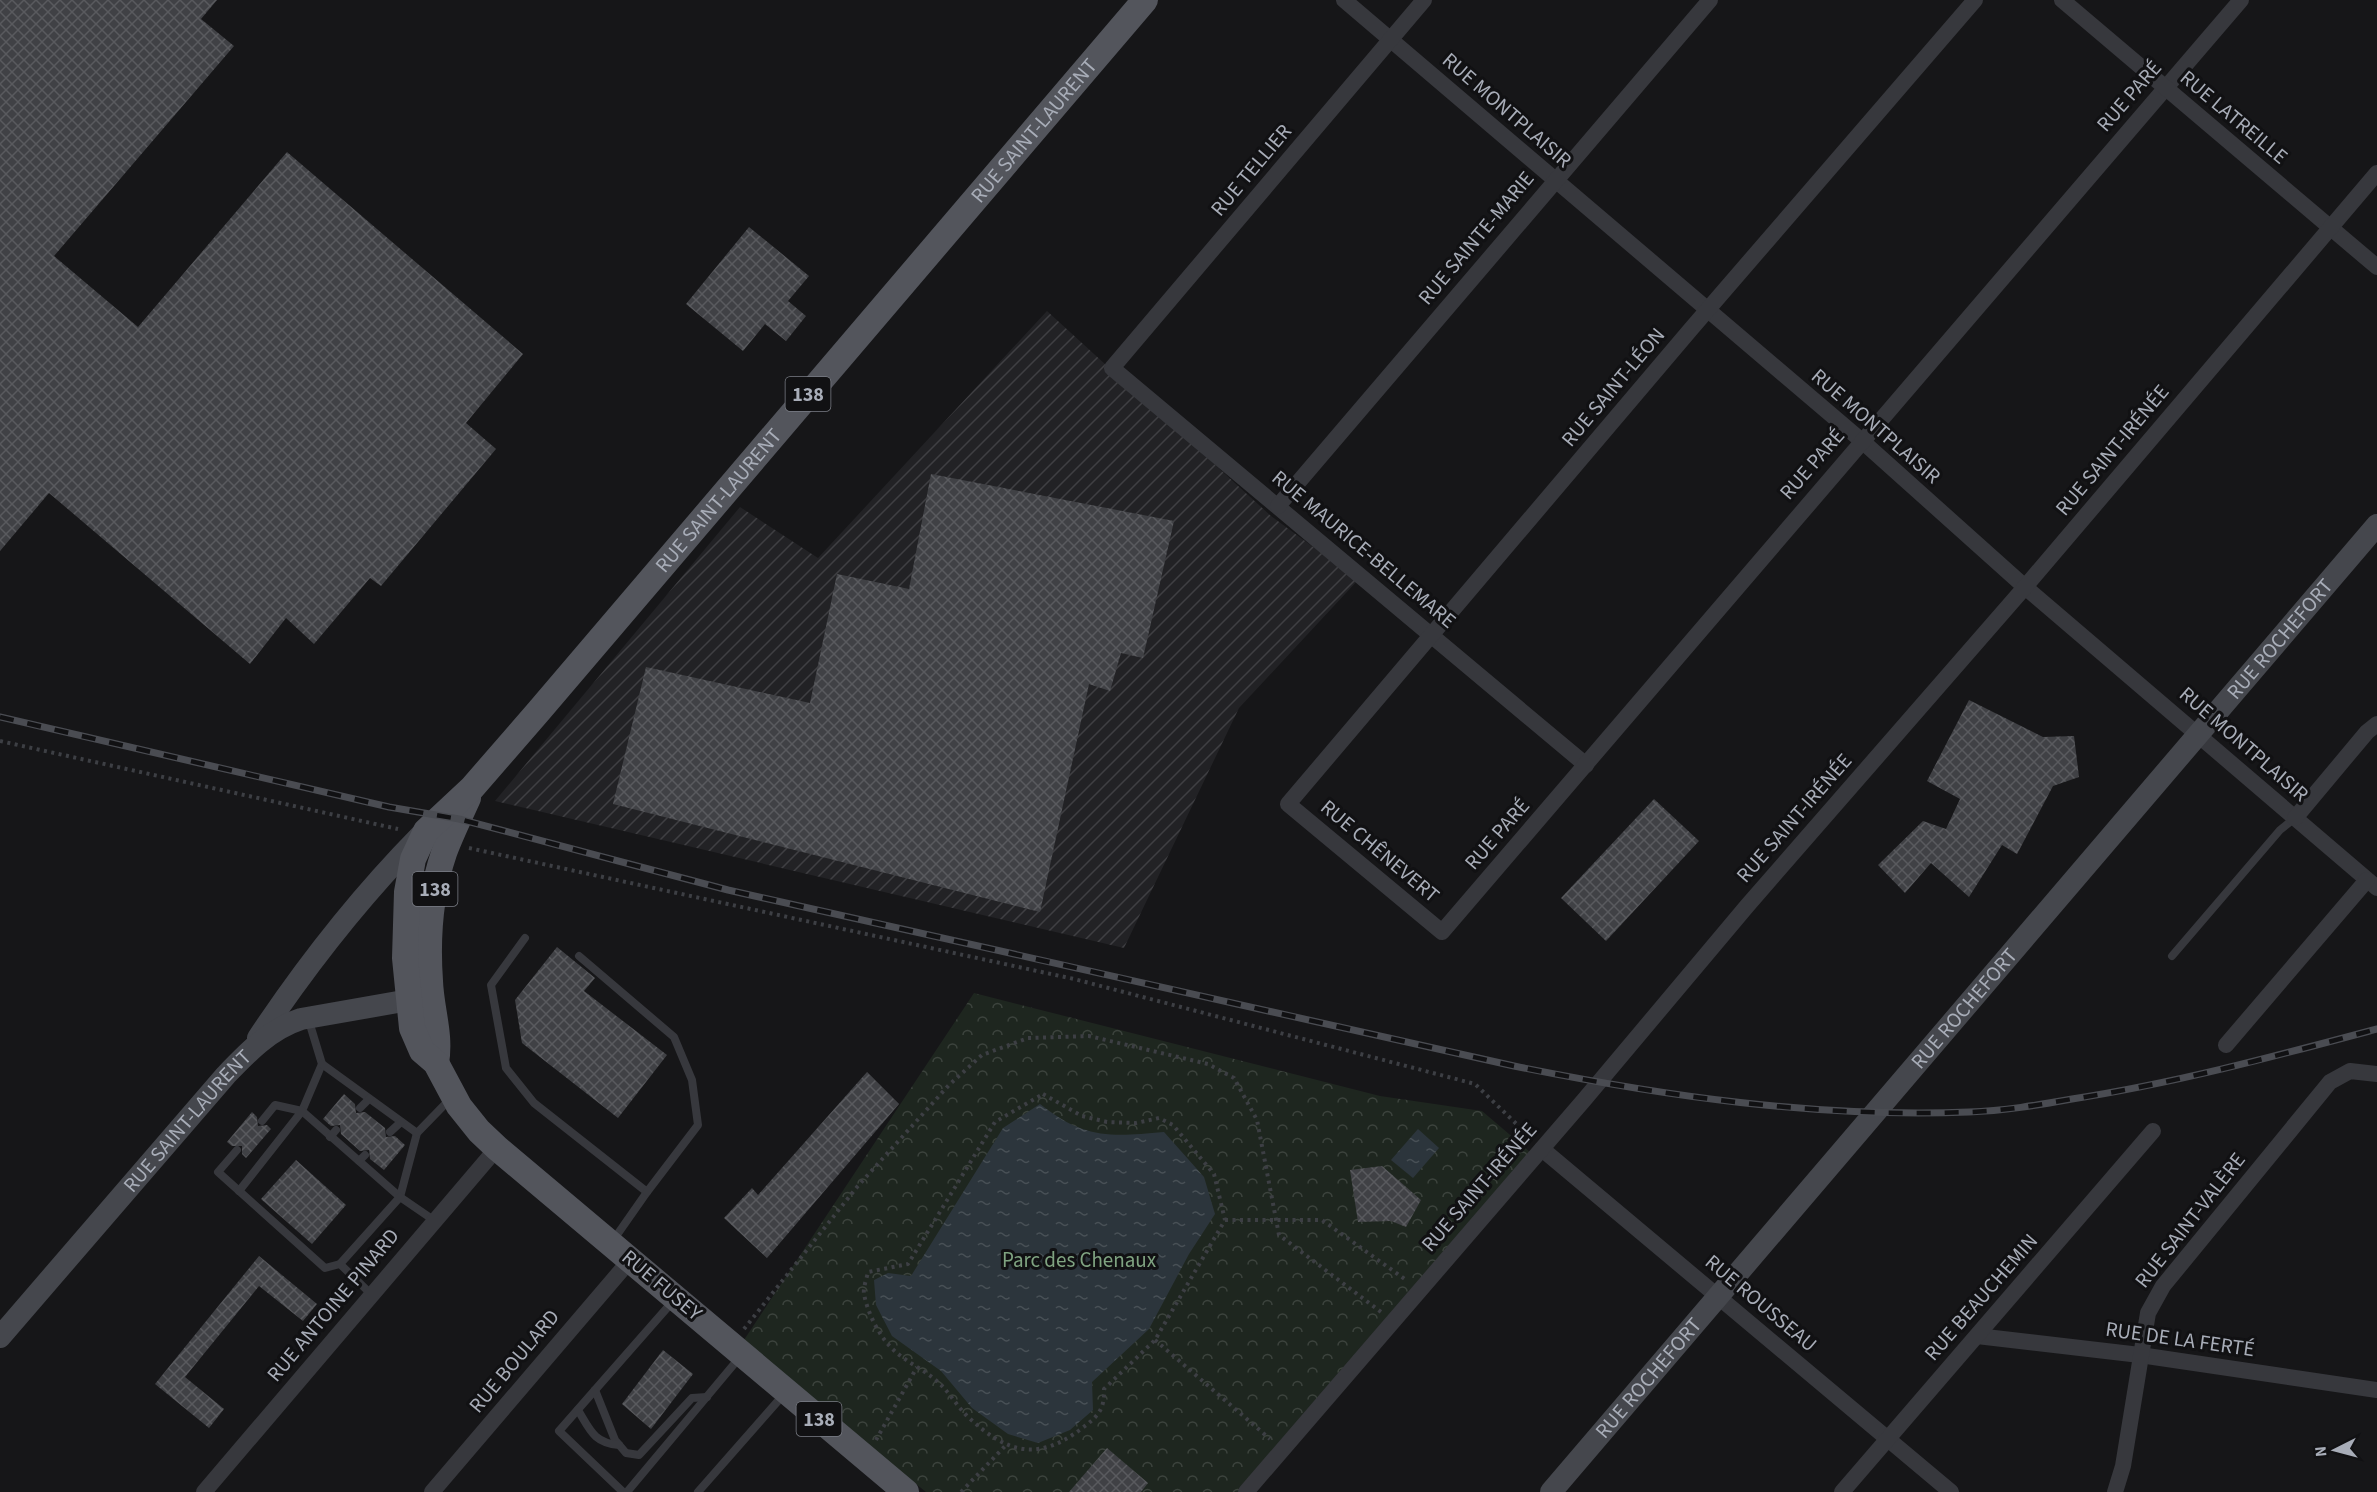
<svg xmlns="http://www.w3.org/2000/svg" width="2377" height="1492" font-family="'Source Sans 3',sans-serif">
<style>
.industrial{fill:url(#industrial-furrows)}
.park{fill:url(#park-crowns)}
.water{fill:url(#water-ripples)}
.building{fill:url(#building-cross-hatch)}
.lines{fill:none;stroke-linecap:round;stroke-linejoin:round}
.path{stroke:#3d3f44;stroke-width:4;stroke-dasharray:3 4.5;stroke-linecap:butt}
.lane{stroke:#37383d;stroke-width:8}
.street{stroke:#37383d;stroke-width:16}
.secondary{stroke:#45474d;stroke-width:22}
.primary{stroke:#53555c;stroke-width:26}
.rail-casing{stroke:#4a4c52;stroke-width:7}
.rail{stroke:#111113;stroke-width:4.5;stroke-dasharray:14;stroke-linecap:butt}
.labels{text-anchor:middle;stroke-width:6;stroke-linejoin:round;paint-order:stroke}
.shield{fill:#111113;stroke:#7b7e86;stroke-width:1.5}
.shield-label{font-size:20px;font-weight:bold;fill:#a8adb8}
.street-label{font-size:21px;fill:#a8adb8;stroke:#111113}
.park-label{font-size:21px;fill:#7fa381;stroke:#111113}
</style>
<defs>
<pattern id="industrial-furrows" width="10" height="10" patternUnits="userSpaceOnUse" patternTransform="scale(1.5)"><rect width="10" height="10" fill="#222225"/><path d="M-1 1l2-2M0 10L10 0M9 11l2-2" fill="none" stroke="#3f3f43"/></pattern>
<pattern id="park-crowns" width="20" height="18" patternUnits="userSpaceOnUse" patternTransform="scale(1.5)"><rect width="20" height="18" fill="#1e261f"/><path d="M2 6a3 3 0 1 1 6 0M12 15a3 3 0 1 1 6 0" fill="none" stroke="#3c433d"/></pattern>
<pattern id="water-ripples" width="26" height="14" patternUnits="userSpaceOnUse" patternTransform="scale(1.5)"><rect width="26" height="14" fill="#2c353c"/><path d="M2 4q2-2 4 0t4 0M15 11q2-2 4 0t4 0" fill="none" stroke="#485056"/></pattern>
<pattern id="building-cross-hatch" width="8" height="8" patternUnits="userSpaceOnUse" patternTransform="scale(1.5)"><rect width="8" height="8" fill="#404145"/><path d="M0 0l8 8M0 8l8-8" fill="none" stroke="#595a5e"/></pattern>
</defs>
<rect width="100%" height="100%" fill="#161618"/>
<path class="industrial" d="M1047,311L1271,516L1358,580L1239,708L1124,948L495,801L740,507L818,558Z"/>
<path class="park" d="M974,993L1380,1096L1482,1111L1530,1152L1240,1492H926L742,1343Z"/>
<g class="water">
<path d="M1040,1104C1084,1139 1110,1137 1164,1132L1204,1177L1215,1214L1189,1254L1149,1329L1092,1382L1093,1410L1070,1430L1038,1443L1008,1434L972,1408L941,1371L892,1336L876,1305L874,1280L888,1273L911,1276L1003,1128Z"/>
<path d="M1418,1129L1439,1148L1413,1178L1391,1160Z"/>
</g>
<g class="building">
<path d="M0,0H217L201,19L234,46L54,256L138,327L287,152L523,354L466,423L496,449L381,586L370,578L314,644L286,618L250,664L49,493L0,551Z"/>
<path d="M749,227L809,276L788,301L806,316L786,341L765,324L743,351L686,304Z"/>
<path d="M931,474L1174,521L1143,658L1121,653L1110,691L1089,684L1040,912L613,804L646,667L810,703L837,574L909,589Z"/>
<path d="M1969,700L2043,737L2074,736L2079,777L2053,786L2017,854L2002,845L1969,897L1931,863L1905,893L1878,865L1923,821L1946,829L1960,799L1927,781Z"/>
<path d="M1654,799L1699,841L1606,941L1561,898Z"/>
<path d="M557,947L595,978L584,991L667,1055L618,1118L522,1043L515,1000Z"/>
<path d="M867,1072L899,1104L767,1258L724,1218L752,1188L758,1195Z"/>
<path d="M344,1094L355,1104L356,1113L365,1112L385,1128L386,1137L395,1136L405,1145L384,1170L370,1159L369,1150L360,1151L341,1134L340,1125L331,1126L323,1119Z"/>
<path d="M252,1112L257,1117L258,1126L267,1125L271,1129L246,1158L242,1154V1146H232L227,1142Z"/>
<path d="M296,1160L346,1205L312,1244L261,1199Z"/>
<path d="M1382,1166L1421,1200L1406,1227L1391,1221L1358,1222L1350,1170Z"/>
<path d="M259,1256L317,1304L303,1321L259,1286L185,1377L224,1409L209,1428L155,1384Z"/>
<path d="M663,1350L693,1374L651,1429L622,1404Z"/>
<path d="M1107,1448L1148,1483L1141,1492H1069Z"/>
</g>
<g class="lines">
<g class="path">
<path d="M0,741L398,829"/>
<path d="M469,848L1074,979L1475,1084L1531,1138"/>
<path d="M1043,1094L1082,1116L1107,1122L1136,1123L1159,1118L1173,1125L1214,1174L1225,1220L1155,1340L1104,1389C1105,1410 1097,1417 1081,1429C1037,1462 1007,1453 968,1417C957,1406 949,1392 938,1382C926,1371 910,1364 897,1353C881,1340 868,1315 864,1294C863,1287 867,1278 868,1272L908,1264L995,1122Z"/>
<path d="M1225,1220H1322L1406,1280"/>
<path d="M744,1329L857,1187L949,1085L982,1055L1028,1038L1089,1036L1208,1064L1234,1078L1257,1120L1279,1235L1381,1312"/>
<path d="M1155,1340L1270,1439"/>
<path d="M876,1440L917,1367"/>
<path d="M961,1492L1007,1444"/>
</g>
<g class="lane">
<path d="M525,938L491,985L506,1068L534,1103L647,1192L612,1242"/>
<path d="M579,956L674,1037L692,1080L698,1125L647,1192"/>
<path d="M2172,956L2280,830L2295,818"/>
<path d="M308,1018L322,1064L302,1111L400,1197L417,1133L452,1097"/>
<path d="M322,1064L417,1133"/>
<path d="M360,1108L369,1099"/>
<path d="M390,1132L401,1122"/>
<path d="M330,1137L336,1130"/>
<path d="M237,1150L218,1172L325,1268L340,1264"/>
<path d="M359,1161L365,1155"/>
<path d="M239,1191L302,1111L275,1105L262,1121"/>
<path d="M372,1295L340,1264L400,1197L435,1221"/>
<path d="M595,1390L615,1440L626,1453L639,1455L692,1398L707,1397"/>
<path d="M578,1410C590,1430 594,1443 619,1445"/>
<path d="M623,1492L559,1431L674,1300"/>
<path d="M627,1492L740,1357"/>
<path d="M698,1492L785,1393"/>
</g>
<g class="street">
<path d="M1344,0L1862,441L2025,587L2377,888"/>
<path d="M1424,0L1112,368L1586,765"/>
<path d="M1975,0L1691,329L1288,804L1442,932L2241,0"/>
<path d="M2062,0L2377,267"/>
<path d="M1278,506L1710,0"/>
<path d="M2295,818L2367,732L2377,724"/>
<path d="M2226,1045L2367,880"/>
<path d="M1542,1149L1951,1492"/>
<path d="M1977,1336L2140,1355L2377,1390"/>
<path d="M204,1492L497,1148"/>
<path d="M432,1492L631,1259"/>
<path d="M1246,1492L1584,1100L1747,906L2025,587L2377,173"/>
<path d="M1842,1492L2153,1131"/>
<path d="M2115,1492L2123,1466L2148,1313L2163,1286L2330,1082L2350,1071L2377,1074"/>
</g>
<g class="secondary">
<path d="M258,1038C306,966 360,897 421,835"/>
<path id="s1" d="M0,1337L226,1075C248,1052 270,1029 301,1019L426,997"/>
<path id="s2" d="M1551,1492L2377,525"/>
</g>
<g class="primary">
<path d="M436,1063C441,1034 431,1010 430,981C427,938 430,894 444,853C451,834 460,816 468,798"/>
<path id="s3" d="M906,1492L497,1148L479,1131L459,1106L436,1063L422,1051L412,1028L405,958L407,892L413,859L426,831L472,788L538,712L1145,0"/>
</g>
<g class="rail-casing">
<path id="rail" d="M0,717L389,807L459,819L728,890L1514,1066C1663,1096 1817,1118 1969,1112C2004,1111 2038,1105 2072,1099C2176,1083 2276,1056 2377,1029"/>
</g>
<use href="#rail" class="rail"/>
</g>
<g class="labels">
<g class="shield">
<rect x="785.5" y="377" width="45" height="34" rx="4.5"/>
<rect x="412.5" y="872" width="45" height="34" rx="4.5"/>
<rect x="796.5" y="1402" width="45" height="34" rx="4.5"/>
</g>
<g class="shield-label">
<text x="808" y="401">138</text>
<text x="435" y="896">138</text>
<text x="819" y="1426">138</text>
</g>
<g class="street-label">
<text transform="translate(2129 96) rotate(-49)" y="7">RUE PARÉ</text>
<text transform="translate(1507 110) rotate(41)" y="7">RUE MONTPLAISIR</text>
<text transform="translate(2234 117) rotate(40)" y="7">RUE LATREILLE</text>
<text dy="7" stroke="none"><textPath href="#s3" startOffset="1812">RUE SAINT-LAURENT</textPath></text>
<text transform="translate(1251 170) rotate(-50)" y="7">RUE TELLIER</text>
<text transform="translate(1476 238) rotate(-50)" y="7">RUE SAINTE-MARIE</text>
<text transform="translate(1613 387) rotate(-50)" y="7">RUE SAINT-LÉON</text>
<text transform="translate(1876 426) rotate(41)" y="7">RUE MONTPLAISIR</text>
<text transform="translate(2112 450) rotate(-50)" y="7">RUE SAINT-IRÉNÉE</text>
<text transform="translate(1812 464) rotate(-49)" y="7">RUE PARÉ</text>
<text dy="7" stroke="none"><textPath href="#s3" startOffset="1326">RUE SAINT-LAURENT</textPath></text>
<text transform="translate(1364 549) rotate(40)" y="7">RUE MAURICE-BELLEMARE</text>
<text dy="7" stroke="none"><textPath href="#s2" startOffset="1122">RUE ROCHEFORT</textPath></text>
<text transform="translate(2244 744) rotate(41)" y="7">RUE MONTPLAISIR</text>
<text transform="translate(1794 818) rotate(-49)" y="7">RUE SAINT-IRÉNÉE</text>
<text transform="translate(1497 834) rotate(-49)" y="7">RUE PARÉ</text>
<text transform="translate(1380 851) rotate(40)" y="7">RUE CHÊNEVERT</text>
<text dy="7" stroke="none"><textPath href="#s2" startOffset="636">RUE ROCHEFORT</textPath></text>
<text dy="7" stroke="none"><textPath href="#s1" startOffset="286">RUE SAINT-LAURENT</textPath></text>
<text transform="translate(1479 1187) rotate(-49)" y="7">RUE SAINT-IRÉNÉE</text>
<text transform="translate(2190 1220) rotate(-52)" y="7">RUE SAINT-VALÈRE</text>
<text transform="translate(662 1285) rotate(40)" y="7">RUE FUSEY</text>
<text transform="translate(1981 1297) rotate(-49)" y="7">RUE BEAUCHEMIN</text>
<text transform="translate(1761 1303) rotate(40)" y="7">RUE ROUSSEAU</text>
<text transform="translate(333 1305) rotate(-50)" y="7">RUE ANTOINE PINARD</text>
<text transform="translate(2180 1339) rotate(8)" y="7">RUE DE LA FERTÉ</text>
<text transform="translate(514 1361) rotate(-50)" y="7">RUE BOULARD</text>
<text dy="7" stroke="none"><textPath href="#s2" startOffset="150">RUE ROCHEFORT</textPath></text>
</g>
<g class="park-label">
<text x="1079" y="1267">Parc des Chenaux</text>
</g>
</g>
<g transform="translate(2335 1450) rotate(264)" stroke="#111113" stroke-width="4.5" paint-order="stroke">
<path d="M0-4.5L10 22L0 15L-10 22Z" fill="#a8adb8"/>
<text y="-9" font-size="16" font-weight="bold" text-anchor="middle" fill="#a8adb8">N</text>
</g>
</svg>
